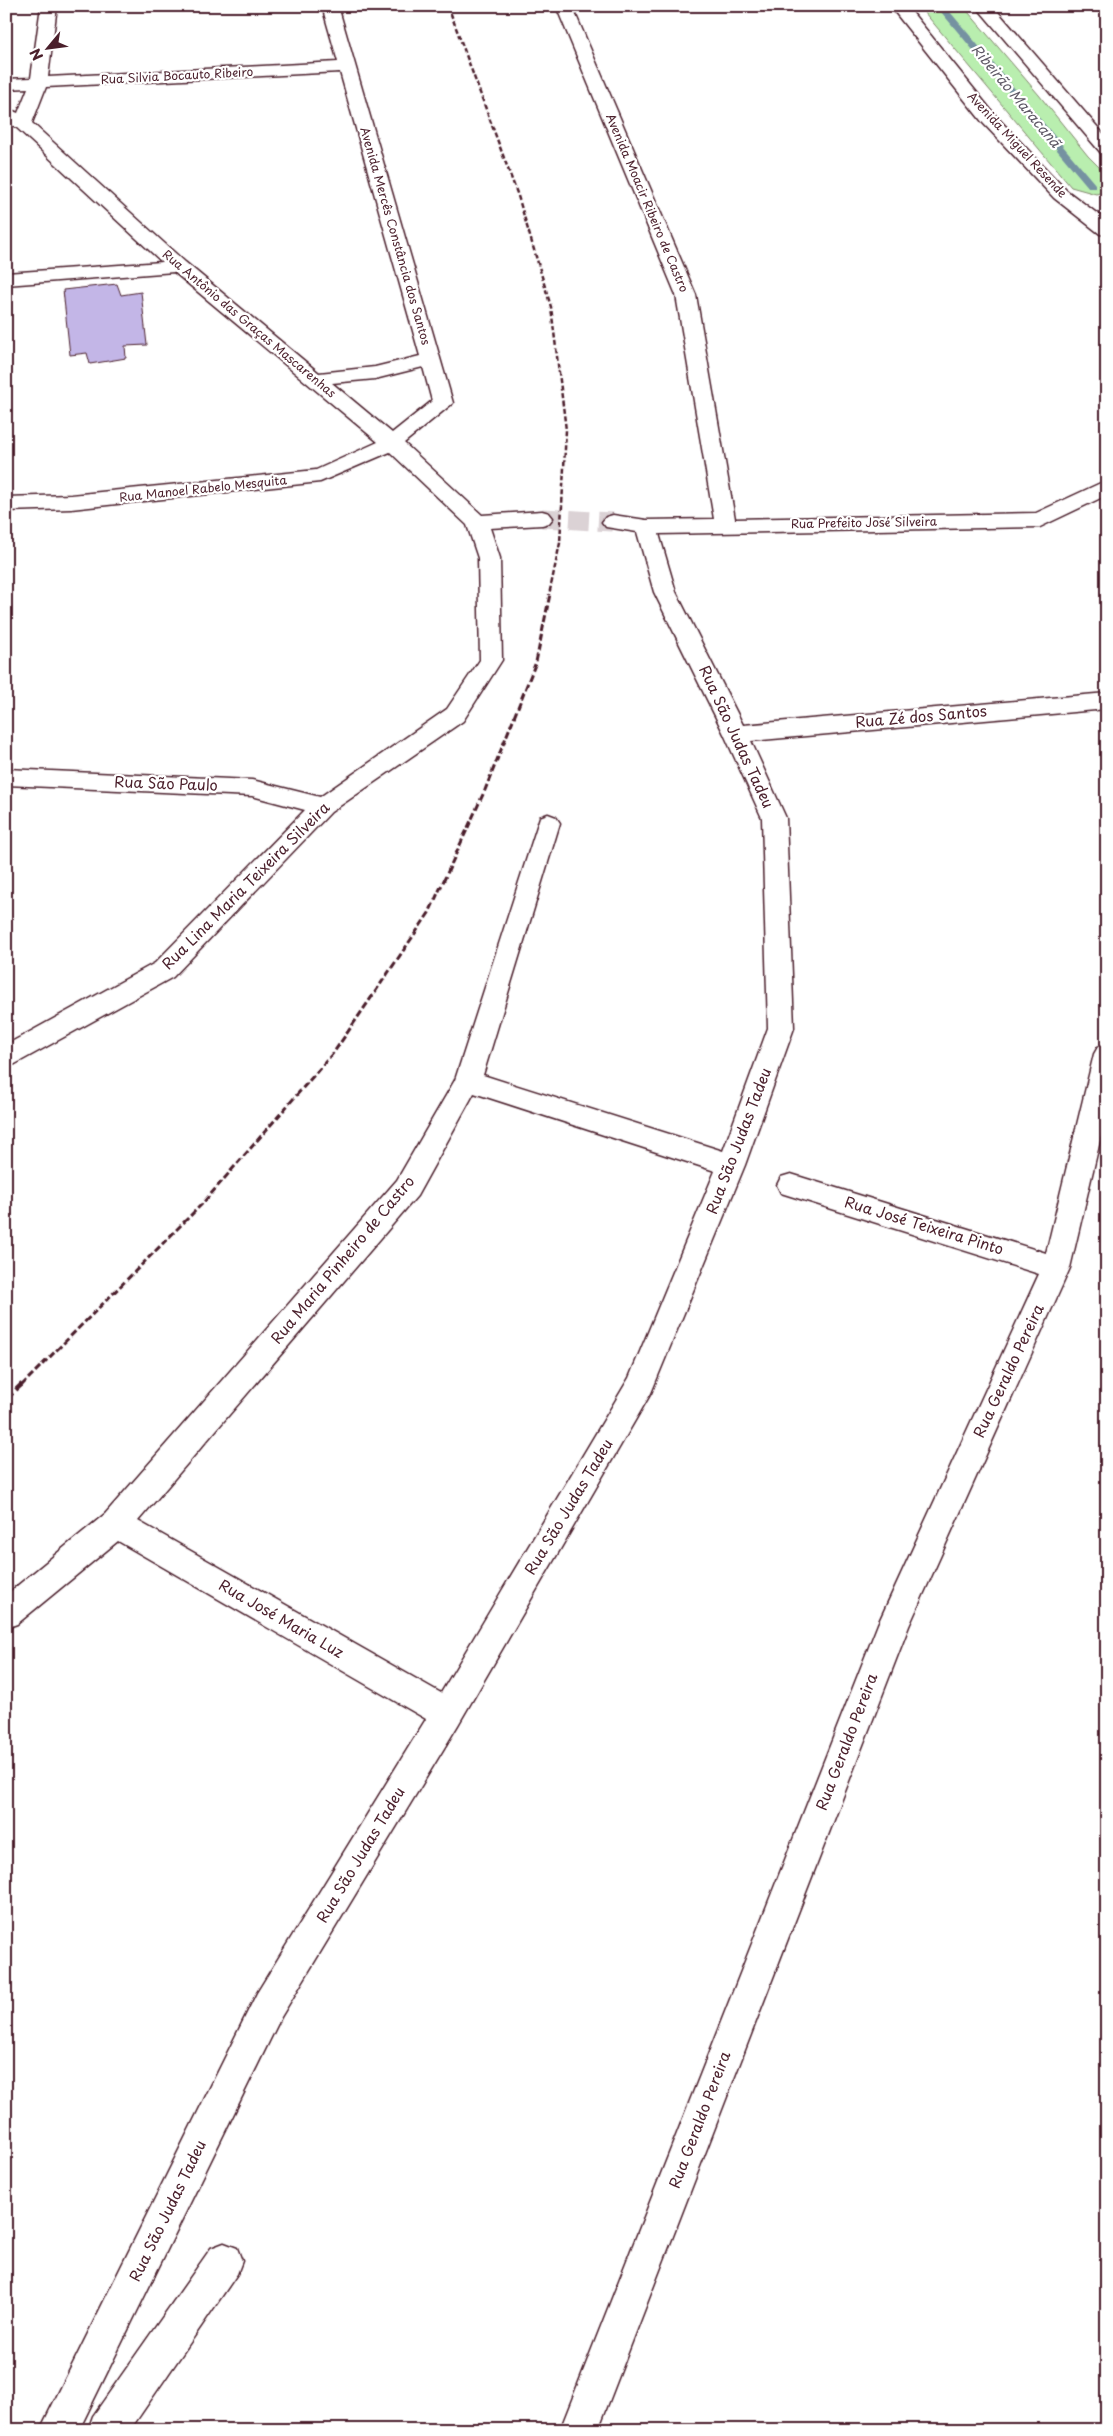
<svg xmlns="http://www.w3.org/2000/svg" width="1113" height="2436" font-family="'Playpen Sans',sans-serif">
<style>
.green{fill:#b9eeaf;stroke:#82866d}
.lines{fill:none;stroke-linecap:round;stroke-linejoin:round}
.stream{fill:#7592a1;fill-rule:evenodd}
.building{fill:#c3b6e7;stroke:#4a1f2b}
.street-tunnel{stroke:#dbd2d5;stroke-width:19;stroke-dasharray:19 9;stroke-linecap:butt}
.street-casing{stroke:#4a1f2b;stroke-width:3}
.secondary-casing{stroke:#4a1f2b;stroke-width:3}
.street{fill:#fff;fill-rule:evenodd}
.secondary{fill:#fff;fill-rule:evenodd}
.rail-far2{stroke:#4a1f2b;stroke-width:2.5;stroke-dasharray:5 2.5;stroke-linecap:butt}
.rail-far1{stroke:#4a1f2b;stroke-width:3;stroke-dasharray:7 3;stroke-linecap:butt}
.rail{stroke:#4a1f2b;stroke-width:4.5;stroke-dasharray:9 4.5;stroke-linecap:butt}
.labels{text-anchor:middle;stroke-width:4.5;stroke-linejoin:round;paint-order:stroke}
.far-street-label{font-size:12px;fill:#4a1f2b;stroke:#fff}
.far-water-label{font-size:14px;font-style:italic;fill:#5f5966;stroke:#fff}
.street-label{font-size:15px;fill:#4a1f2b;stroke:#fff}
</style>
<rect width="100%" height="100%" fill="#fff"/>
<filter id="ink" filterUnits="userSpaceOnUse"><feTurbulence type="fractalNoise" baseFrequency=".02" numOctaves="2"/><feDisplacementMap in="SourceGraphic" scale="10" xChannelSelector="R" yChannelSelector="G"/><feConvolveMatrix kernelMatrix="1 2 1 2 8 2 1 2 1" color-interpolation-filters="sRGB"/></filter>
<g filter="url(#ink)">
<path class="green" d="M919,6H963L1039,95L1088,156L1107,175V191L1096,194L1071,187Z"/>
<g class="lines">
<path class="stream" d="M936,6H945L1095,184V188H1089Z"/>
</g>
<path class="building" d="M117,284L121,295L141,292L147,345L125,346L126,358L90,364L87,353L70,355L63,290Z"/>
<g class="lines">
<path class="street-tunnel" d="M542,518L613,522"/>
<g class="street-casing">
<g id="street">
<path d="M41,6H57L48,77L338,62L322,6H338L453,403L404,443L482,515L542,511L549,513L553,518L549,523L542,525L490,528L500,558L502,660L463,721L331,812L173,977L15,1064L6,1067V1045L155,963L305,810L252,796L6,785V769L252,780L320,797L447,709L480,660L478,558L467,525L390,452L320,482L71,509L6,511V497L71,495L316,470L378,442L174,272L6,285V273L162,262L17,128L6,121V108L18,113L28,88L6,89V79L31,78ZM340,72L420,356L375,367L319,373L185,262L32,123L46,87ZM423,367L432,401L392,433L332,383L375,379Z"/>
<path d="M556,6H572L696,295L735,519L1036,513L1107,480V495L1040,527L659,534L676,592L743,725L1107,693V709L751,741L786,818L794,1028L745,1165L651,1393L458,1725L281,2017L79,2430H40L257,1993L426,1719L118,1541L17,1624L6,1628V1595L105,1514L397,1180L455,1080L540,817L548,814L556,817L560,823L483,1075L723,1151L768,1028L762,818L724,734L654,592L637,532L606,527L602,522L606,517L613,515L646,520L714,519L676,295ZM474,1093L715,1171L629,1378L441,1693L138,1521L417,1196Z"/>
<path d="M1107,1044V1111L1070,1268L909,1626L598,2430H560L878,1624L1039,1274L781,1193L777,1185L781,1177L791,1174L1046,1253L1094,1054L1098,1047Z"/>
<path d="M224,2243L237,2248L242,2261L237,2274L130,2430H88L93,2416L211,2248Z"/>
</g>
</g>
<g class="secondary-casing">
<g id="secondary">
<path d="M890,6H907L995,115L1066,190L1107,221V235L1100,234L1054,198L983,123Z"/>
<path d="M976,6H993L1107,138V154L1101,153Z"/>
</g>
</g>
<use href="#street" class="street"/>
<use href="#secondary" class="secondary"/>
<path class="rail-far2" d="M448,6L518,196L551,307L566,430L560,543L549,595"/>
<path class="rail-far1" d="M21,1386L203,1203L334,1052L429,913L485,790L536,662L550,594"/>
<path class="rail" d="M6,1399L22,1384"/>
</g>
</g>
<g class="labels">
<g class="far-street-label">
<text transform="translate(177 76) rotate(-3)" y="4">Rua Silvia Bocauto Ribeiro</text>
<text transform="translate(1017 145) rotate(47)" y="4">Avenida Miguel Resende</text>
<text transform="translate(647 203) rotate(67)" y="4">Avenida Moacir Ribeiro de Castro</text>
<text transform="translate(395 236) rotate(74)" y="4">Avenida Mercês Constância dos Santos</text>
<text transform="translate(249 324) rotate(40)" y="4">Rua Antônio das Graças Mascarenhas</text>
<text transform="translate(203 489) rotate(-6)" y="4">Rua Manoel Rabelo Mesquita</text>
<text transform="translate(864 523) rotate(-1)" y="4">Rua Prefeito José Silveira</text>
</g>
<g class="far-water-label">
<text transform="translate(1016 96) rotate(50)" y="5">Ribeirão Maracanã</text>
</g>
<g class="street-label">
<text transform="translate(921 717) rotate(-5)" y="5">Rua Zé dos Santos</text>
<text transform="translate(736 737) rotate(65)" y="5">Rua São Judas Tadeu</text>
<text transform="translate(166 784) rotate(2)" y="5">Rua São Paulo</text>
<text transform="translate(246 886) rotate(-45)" y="5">Rua Lina Maria Teixeira Silveira</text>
<text transform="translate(739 1141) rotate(-69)" y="5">Rua São Judas Tadeu</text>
<text transform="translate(924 1226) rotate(17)" y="5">Rua José Teixeira Pinto</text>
<text transform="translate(343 1260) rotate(-50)" y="5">Rua Maria Pinheiro de Castro</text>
<text transform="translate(1009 1371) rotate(-65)" y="5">Rua Geraldo Pereira</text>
<text transform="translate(569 1507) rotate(-59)" y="5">Rua São Judas Tadeu</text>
<text transform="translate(281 1619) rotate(30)" y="5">Rua José Maria Luz</text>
<text transform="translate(847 1742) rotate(-69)" y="5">Rua Geraldo Pereira</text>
<text transform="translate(361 1855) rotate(-59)" y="5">Rua São Judas Tadeu</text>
<text transform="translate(700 2120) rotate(-69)" y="5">Rua Geraldo Pereira</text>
<text transform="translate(168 2211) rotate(-64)" y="5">Rua São Judas Tadeu</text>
</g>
</g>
<rect width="1113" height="2436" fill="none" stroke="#fff" stroke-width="25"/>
<rect x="12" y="12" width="1088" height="2411" fill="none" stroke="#4a1f2b" stroke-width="2" filter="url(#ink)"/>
<g transform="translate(48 48) rotate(241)" stroke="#ffffff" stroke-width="4" paint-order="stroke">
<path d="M0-4L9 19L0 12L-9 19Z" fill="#4a1f2b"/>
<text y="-8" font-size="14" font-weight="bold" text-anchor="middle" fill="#4a1f2b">N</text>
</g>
</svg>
